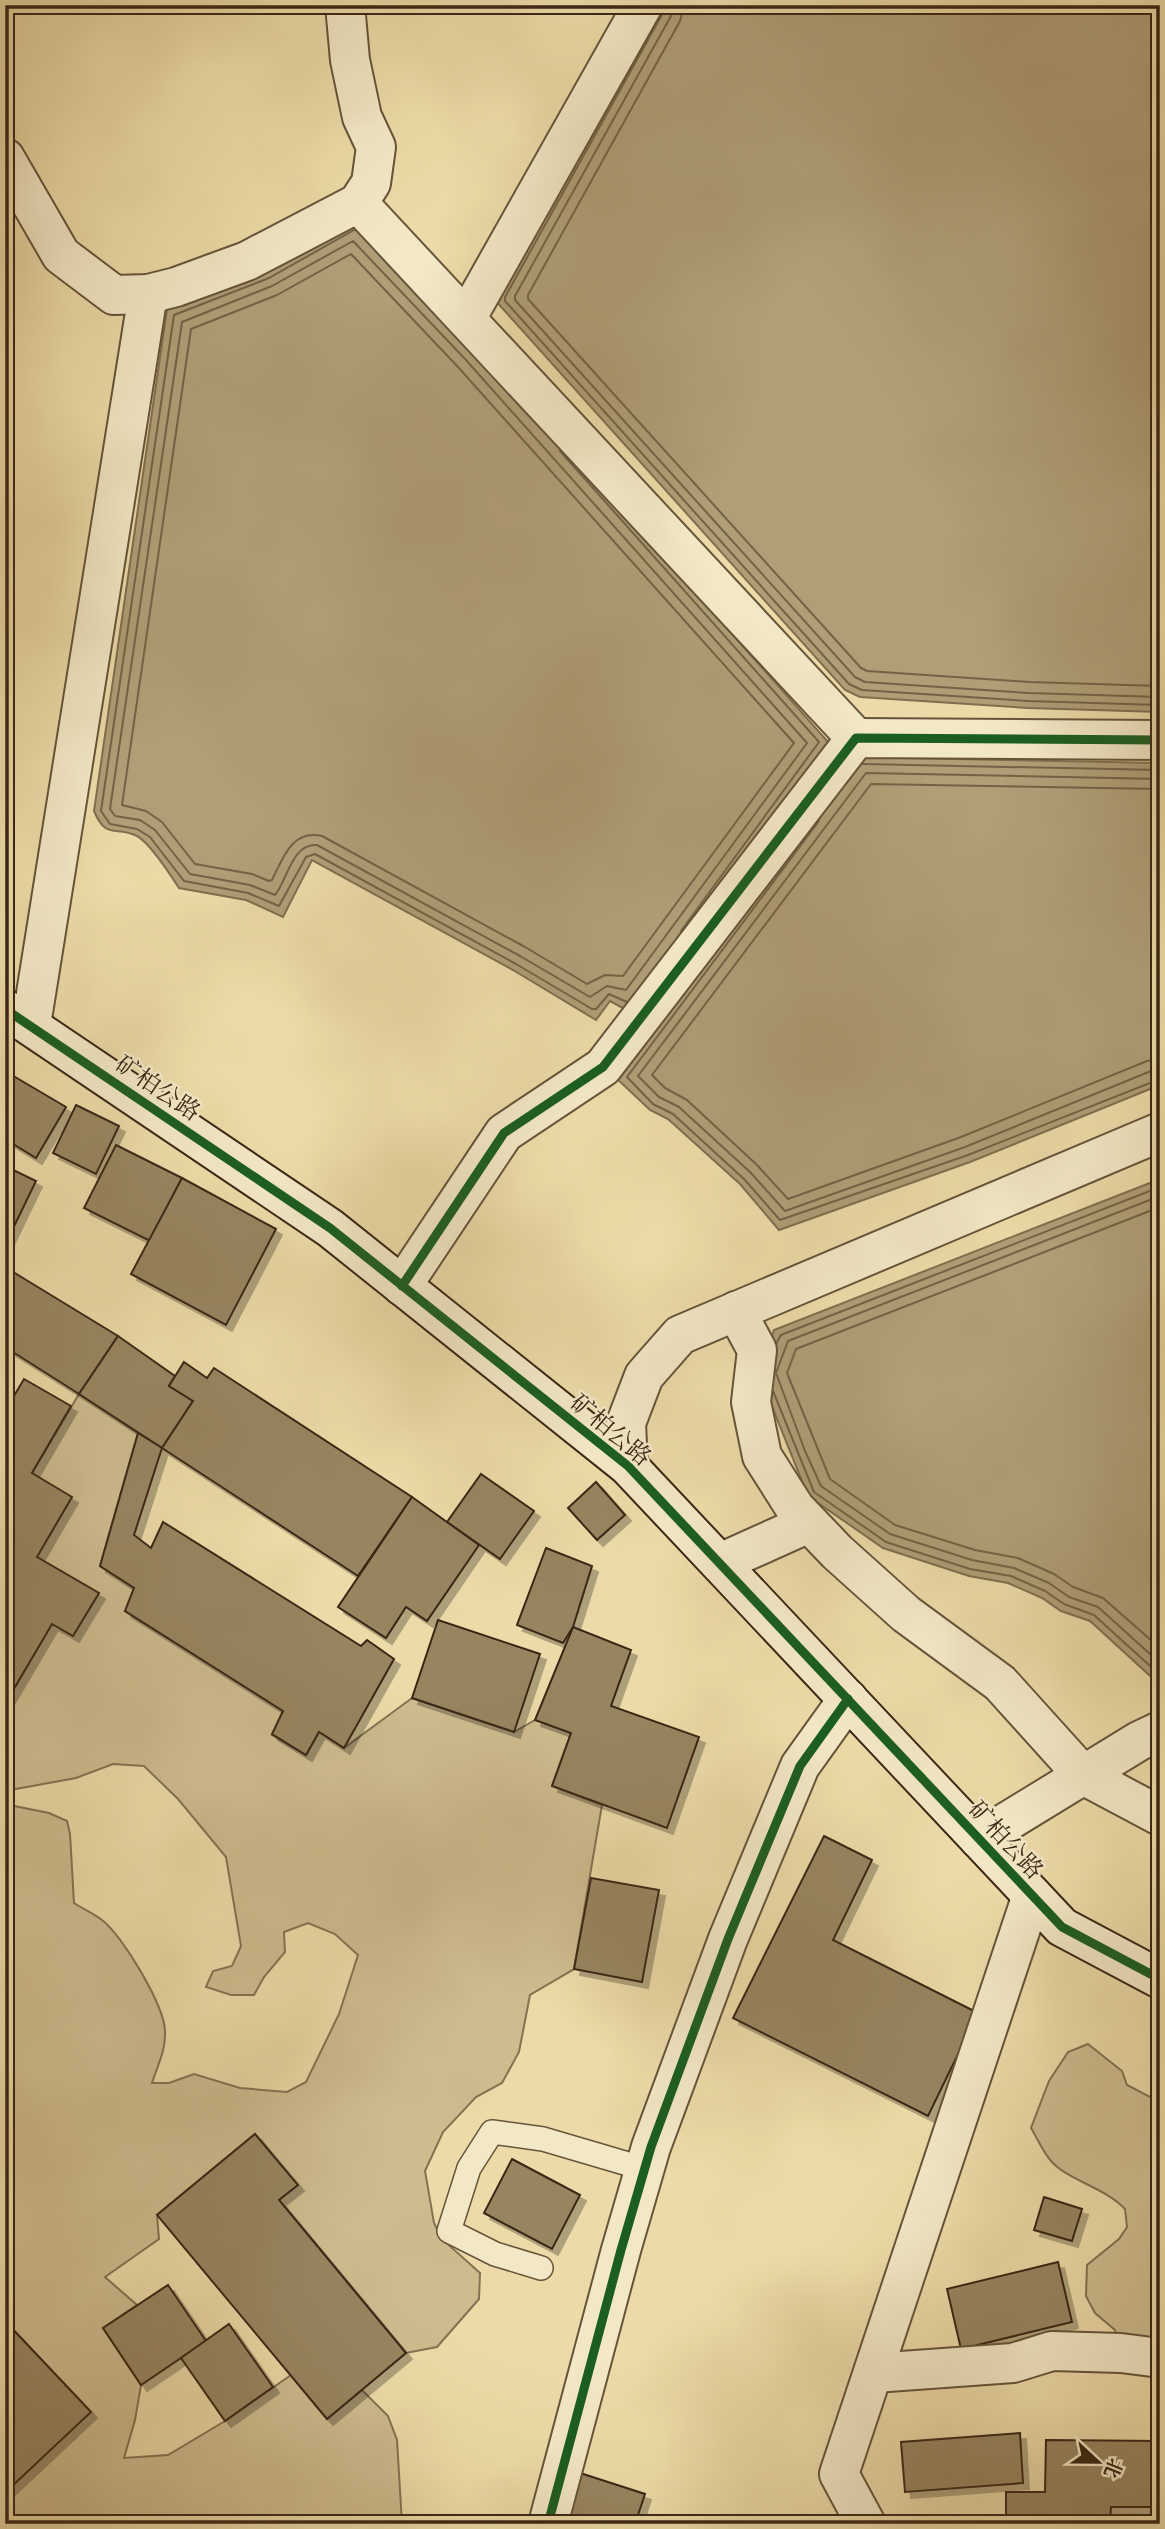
<svg xmlns="http://www.w3.org/2000/svg" width="1165" height="2529" font-family="'EB Garamond','Noto Serif SC',serif">
<style>
.green{fill:#cebc8f;stroke:#847252;stroke-width:2}
.water{fill:#af9e76;stroke:#806e4f;stroke-width:2}
.lines{fill:none;stroke-linecap:round;stroke-linejoin:round}
.shore{stroke:#746246;stroke-width:2}
.building{fill:#978561;stroke:#3a2715;stroke-width:2;filter:url(#shadow)}
.lane-casing{stroke:#66543a;stroke-width:26}
.street-casing{stroke:#66543a;stroke-width:42}
.secondary-casing{stroke:#3a2715;stroke-width:42}
.lane{stroke:#f3e8c6;stroke-width:23}
.street{stroke:#f3e8c6;stroke-width:38}
.secondary{stroke:#f3e8c6;stroke-width:38}
.cycleway-casing{stroke:#f3e8c6;stroke-width:13}
.cycleway{stroke:#1b5e20;stroke-width:9}
.labels{text-anchor:middle;stroke-width:5;stroke-linejoin:round;paint-order:stroke}
.street-label{font-size:24px;fill:#3a2715;stroke:#f3e8c6}
</style>
<defs>
<filter id="shadow"><feDropShadow dx="6" dy="6" stdDeviation="0" flood-color="#0004"/></filter>
</defs>
<rect width="100%" height="100%" fill="#ecdba8"/>
<filter id="stains"><feTurbulence type="fractalNoise" baseFrequency=".00286" numOctaves="4"/><feColorMatrix values="0 0 0 0 .2 0 0 0 0 .09 0 0 0 0 .02 0 0 0 .5 -.17"/></filter>
<radialGradient id="worn" r=".72"><stop offset=".6" stop-color="#630" stop-opacity="0"/><stop offset="1" stop-color="#630" stop-opacity=".3"/></radialGradient>
<g class="green">
<path d="M79,1394L138,1433L100,1566L134,1588L125,1611L283,1711L272,1735L306,1755L319,1732L344,1748L412,1698L514,1732L535,1720L571,1733L552,1786L602,1805L574,1969L530,1995L519,2052L502,2083L476,2097L443,2132L425,2171L434,2223L442,2239L480,2273L479,2299L437,2347L406,2353L279,2200L297,2185L255,2134L157,2215L159,2239L105,2277L137,2305L103,2328L141,2385L135,2420L124,2458L168,2455L225,2421L291,2375L327,2419L362,2390L388,2416L397,2440L402,2524H5V1817L9,1805L49,1813L67,1821L70,1834L74,1903C83,1909 93,1913 102,1920C122,1935 165,2006 165,2032C166,2050 157,2067 152,2083H169L194,2074L240,2088L287,2092L306,2082L339,2014L358,1955L335,1934L308,1923L284,1932L285,1952L264,1977L254,1995H231L206,1987L213,1971L232,1966L241,1946L226,1857L178,1799L144,1766L113,1764L76,1778L16,1789L5,1787V1704L52,1624L73,1636L99,1593L37,1557L32,1473Z"/>
<path d="M1088,2044L1122,2071L1127,2085L1160,2102V2358L1121,2353L1115,2330L1095,2313L1086,2296L1087,2265L1119,2239L1127,2227L1125,2209C1104,2187 1069,2181 1051,2161C1043,2152 1037,2138 1031,2128L1049,2081L1068,2052Z"/>
</g>
<g class="water">
<path d="M659,5H1160V712L1028,708L860,697L845,690L495,300Z"/>
<path d="M357,220L581,464L829,743L630,1012L610,1001L596,1020L513,970L312,860L283,917L246,900L179,888C170,874 150,843 137,836C115,825 107,841 94,811L167,309L266,272Z"/>
<path d="M858,757L1160,763V1085L970,1162L779,1230L740,1184L668,1119L650,1110L616,1078Z"/>
<path d="M1160,1179V1685L1090,1621L1061,1611L1042,1598L1008,1583L969,1576L883,1548L808,1496L759,1374L774,1330Z"/>
</g>
<g class="lines">
<g class="shore">
<path d="M665,5L664,11L505,297V301L849,684L862,690L1028,701L1160,705"/>
<path d="M673,5L671,16L515,296V300L855,677L865,682L1029,693L1160,697"/>
<path d="M684,5L680,21L528,295V299L861,668L867,671L1029,682L1160,686"/>
<path d="M354,230L269,278L174,315L101,811L110,824L137,829L150,837L184,881L248,893L279,906L306,857L315,854L516,964L592,1009H596L609,994L627,1002"/>
<path d="M353,241L466,360L807,743L626,990L607,986L590,997L520,956L317,845C292,843 288,879 275,895L250,885L190,874L155,830L140,820L115,816L110,809L182,322L272,286Z"/>
<path d="M351,254L458,367L794,743L623,976L605,975L587,984L525,947L322,836C292,829 283,858 272,880L269,881L252,874L195,864L162,822L146,811L122,805L191,329L277,295Z"/>
<path d="M560,451L819,742L681,931"/>
<path d="M863,764L1160,770"/>
<path d="M1160,779L866,773L638,1076L659,1097L679,1107L750,1172L785,1211L965,1147L1151,1071L1160,1070"/>
<path d="M1160,789L871,784L652,1075L665,1088L687,1100L757,1165L788,1199L961,1137L1147,1061L1160,1059"/>
<path d="M819,821L627,1077L653,1104L673,1114L744,1179L780,1220L968,1155L1160,1079"/>
<path d="M1160,1196L788,1341L776,1373L805,1451L821,1486L890,1534L972,1560L1014,1568L1049,1583L1069,1597L1098,1607L1160,1663"/>
<path d="M1160,1207L796,1349L787,1373L830,1479L895,1525L975,1550L1018,1558L1054,1574L1073,1587L1103,1598L1160,1648"/>
<path d="M776,1344L781,1335L1160,1187"/>
<path d="M773,1391L814,1492L886,1542L970,1569L1011,1576L1045,1591L1064,1604L1094,1615L1160,1675"/>
</g>
</g>
<g class="building">
<path d="M5,1071L66,1107L36,1158L5,1139Z"/>
<path d="M76,1105L119,1126L96,1174L53,1153Z"/>
<path d="M116,1145L182,1178L150,1241L84,1208Z"/>
<path d="M5,1166L36,1181L5,1245Z"/>
<path d="M182,1178L276,1229L226,1325L131,1274Z"/>
<path d="M5,1267L118,1336L79,1394L5,1347Z"/>
<path d="M118,1336L175,1376L169,1386L193,1401L162,1448L79,1394Z"/>
<path d="M184,1362L207,1378L214,1368L412,1497L358,1576L162,1448L193,1401L169,1386Z"/>
<path d="M24,1379L71,1406L32,1473L72,1497L37,1557L99,1593L73,1636L52,1624L5,1704V1411Z"/>
<path d="M138,1433L162,1448L134,1535L151,1548L163,1522L361,1646L367,1640L394,1659L344,1748L319,1732L306,1755L272,1734L283,1711L125,1611L134,1588L100,1566Z"/>
<path d="M481,1474L534,1511L500,1559L447,1522Z"/>
<path d="M596,1482L625,1515L597,1540L568,1508Z"/>
<path d="M412,1497L479,1545L427,1621L406,1607L386,1638L338,1607Z"/>
<path d="M546,1548L592,1566L573,1627L563,1643L517,1625Z"/>
<path d="M438,1620L540,1654L514,1732L412,1698Z"/>
<path d="M573,1627L631,1650L611,1706L699,1737L667,1828L552,1786L571,1733L535,1720Z"/>
<path d="M824,1836L872,1860L833,1940L978,2013L928,2116L733,2018Z"/>
<path d="M591,1878L659,1890L642,1982L574,1969Z"/>
<path d="M255,2134L298,2185L279,2200L406,2353L327,2419L157,2215Z"/>
<path d="M512,2159L580,2195L552,2249L484,2213Z"/>
<path d="M1044,2197L1082,2209L1072,2241L1034,2230Z"/>
<path d="M1058,2262L1072,2322L961,2349L947,2289Z"/>
<path d="M168,2285L206,2341L141,2385L103,2328Z"/>
<path d="M5,2321L91,2412L9,2489L5,2484Z"/>
<path d="M229,2324L273,2387L225,2421L181,2358Z"/>
<path d="M1020,2433L1023,2483L905,2492L901,2442Z"/>
<path d="M1046,2440L1160,2441V2507H1111L1110,2524H1006V2492H1045Z"/>
<path d="M577,2472L645,2494L635,2524H560Z"/>
</g>
<g class="lines">
<g class="lane-casing">
<path id="lane" d="M541,2268L495,2254L449,2231L469,2168L492,2132L543,2139L645,2169"/>
</g>
<g class="street-casing">
<g id="street">
<path d="M5,158L61,255L114,295L148,294L176,287L247,261L358,203L371,183L376,147L362,117L350,60L345,5"/>
<path d="M358,203L856,738"/>
<path d="M466,319L643,5"/>
<path d="M31,1025L148,294"/>
<path d="M402,1286L504,1133L603,1067L856,738L1160,740"/>
<path d="M736,1311L757,1350L751,1402L762,1456L795,1508L837,1552L906,1614L1000,1683L1083,1775L1160,1816"/>
<path d="M628,1466L626,1423L644,1376L680,1335L1160,1132"/>
<path d="M720,1563L809,1523"/>
<path d="M979,1839L1139,1741L1160,1731"/>
<path d="M874,2373L1013,2363L1052,2351L1121,2353L1160,2358"/>
<path d="M548,2524L621,2250L651,2147L728,1939L800,1766L848,1699"/>
<path d="M866,2524L839,2474L1032,1895"/>
</g>
</g>
<g class="secondary-casing">
<path id="secondary" d="M5,1009L330,1228L628,1466L1062,1927L1160,1979"/>
</g>
<use href="#lane" class="lane"/>
<use href="#street" class="street"/>
<use href="#secondary" class="secondary"/>
<g class="cycleway-casing">
<g id="cycleway">
<path d="M5,1009L330,1228L628,1466L1062,1927L1160,1979"/>
<path d="M402,1286L504,1133L603,1067L856,738L1160,740"/>
<path d="M548,2524L621,2250L651,2147L728,1939L800,1766L848,1699"/>
</g>
</g>
<use href="#cycleway" class="cycleway"/>
</g>
<g class="labels">
<g class="street-label">
<text transform="translate(158 1088) rotate(34)" y="8">矿柏公路</text>
<text transform="translate(611 1430) rotate(40)" y="8">矿柏公路</text>
<text transform="translate(1006 1840) rotate(47)" y="8">矿柏公路</text>
</g>
</g>
<rect width="1165" height="2529" fill="none" stroke="#ecdba8" stroke-width="28"/>
<rect x="7" y="7" width="1151" height="2515" fill="none" stroke="#3a2715" stroke-width="3.5"/>
<rect x="14" y="14" width="1137" height="2501" fill="none" stroke="#3a2715" stroke-width="2"/>
<g transform="translate(1098 2462) rotate(112)" stroke="#f3e8c6" stroke-width="5" paint-order="stroke">
<path d="M0-5L12 26L0 18L-12 26Z" fill="#3a2715"/>
<text y="-10" font-size="19" font-weight="bold" text-anchor="middle" fill="#3a2715">北</text>
</g>
<rect width="100%" height="100%" filter="url(#stains)"/>
<rect width="100%" height="100%" fill="url(#worn)"/>
</svg>
